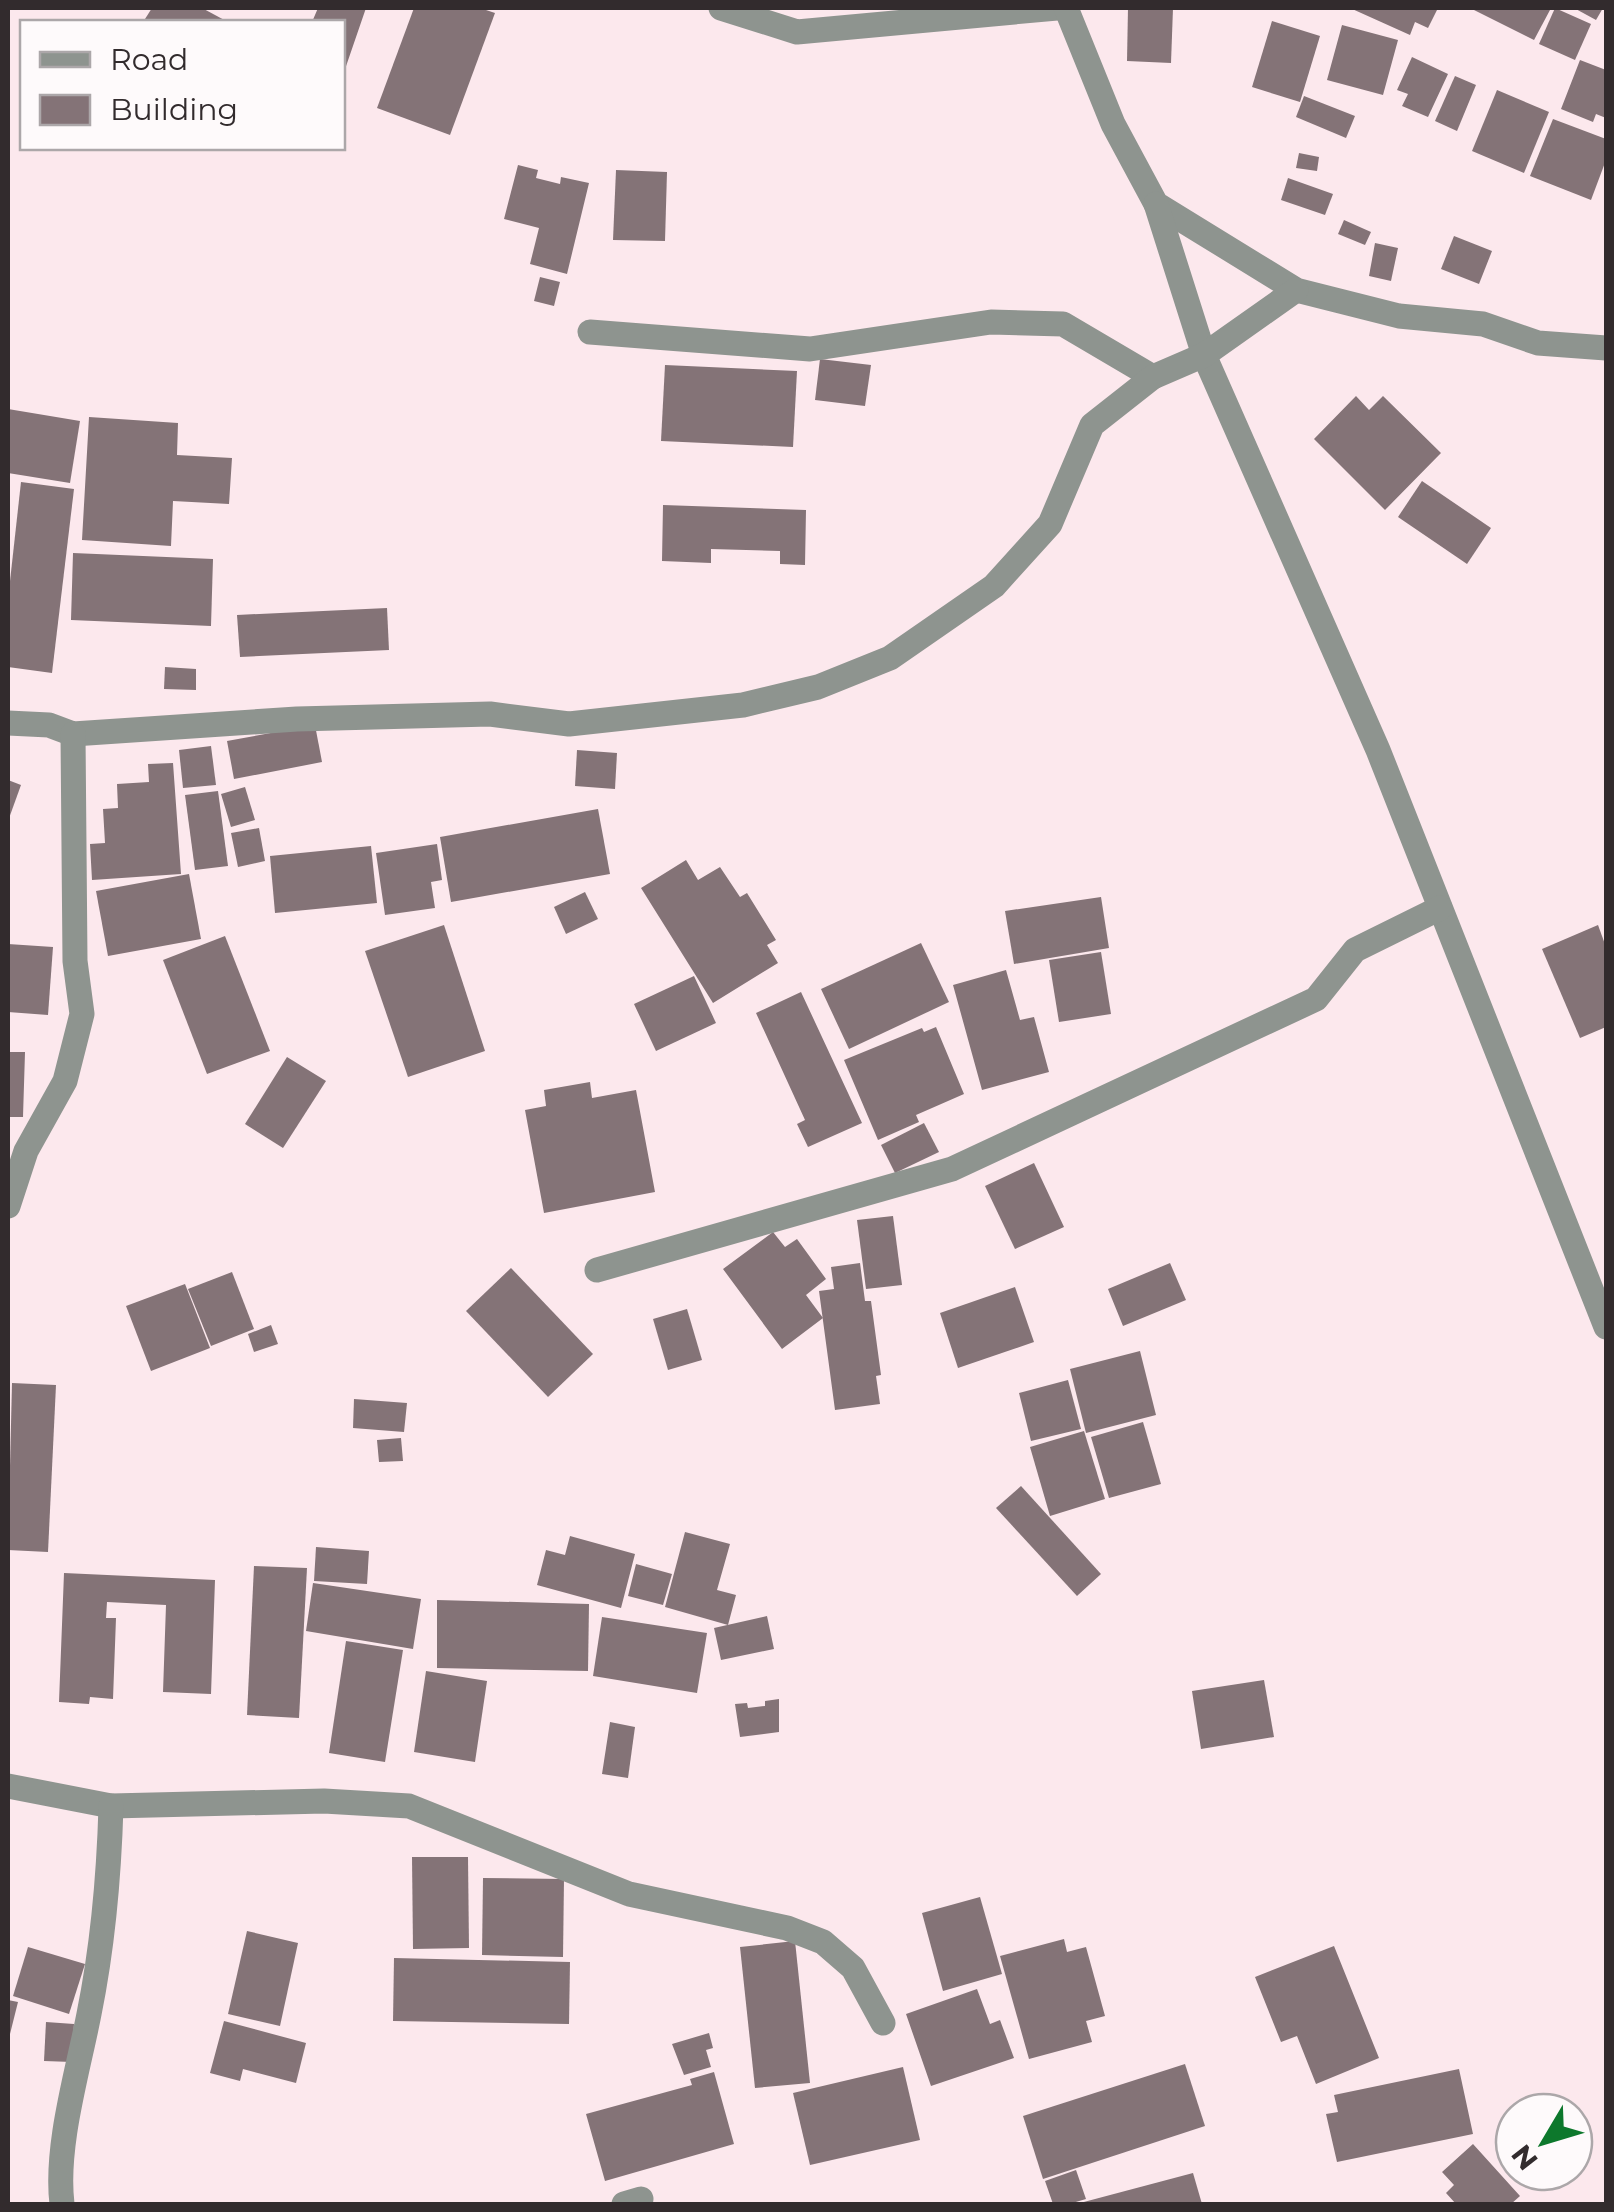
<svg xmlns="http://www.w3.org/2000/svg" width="1614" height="2212" font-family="Montserrat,sans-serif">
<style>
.building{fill:#847377}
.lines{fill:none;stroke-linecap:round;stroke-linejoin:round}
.minor{stroke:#8e948f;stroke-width:25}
</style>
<rect width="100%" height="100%" fill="#fce8ed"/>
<g class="building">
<path d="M152,8H202L228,22H151L145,19Z"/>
<path d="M318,8H366L343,75L342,22H312Z"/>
<path d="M414,8H480L495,13L450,135L377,108Z"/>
<path d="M1128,8H1173L1171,63L1127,61Z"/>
<path d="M1350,8H1438L1428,28L1415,22L1410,35Z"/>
<path d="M1470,8H1546L1550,10L1534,40Z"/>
<path d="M1555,8L1591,24L1575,60L1539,44Z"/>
<path d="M1574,8H1603L1596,20Z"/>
<path d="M1272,21L1320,36L1300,102L1252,87Z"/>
<path d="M1342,25L1398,40L1383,95L1327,80Z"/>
<path d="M1412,57L1448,74L1428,117L1402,106L1408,94L1397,90Z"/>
<path d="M1580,60L1606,70V118L1596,114L1593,122L1561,109Z"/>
<path d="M1455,76L1476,85L1457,131L1435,121Z"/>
<path d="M1497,90L1549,112L1524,173L1472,151Z"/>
<path d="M1304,96L1355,116L1346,138L1296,117Z"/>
<path d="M1553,119L1606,139V160L1591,200L1530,176Z"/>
<path d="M1299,153L1319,157L1317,171L1296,168Z"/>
<path d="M518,165L538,170L536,178L560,184L561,177L589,183L567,274L530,264L539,228L504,219Z"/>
<path d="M616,170L667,172L665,241L613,240Z"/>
<path d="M1288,178L1333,194L1325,215L1281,200Z"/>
<path d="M1344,220L1371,232L1365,245L1338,234Z"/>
<path d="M1454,236L1492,251L1479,284L1441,269Z"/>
<path d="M1375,243L1398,248L1391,281L1369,276Z"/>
<path d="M540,277L560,282L554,306L534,301Z"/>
<path d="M820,359L871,365L865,406L815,400Z"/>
<path d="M665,365L797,371L793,447L661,441Z"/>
<path d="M1356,396L1369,410L1383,396L1441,453L1385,510L1314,439Z"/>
<path d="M8,409L80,421L70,483L8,473Z"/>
<path d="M89,417L178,423L177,455L232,458L229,504L173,501L171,546L82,540Z"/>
<path d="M1422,481L1491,528L1467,564L1398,517Z"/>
<path d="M21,482L74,489L52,673L8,667V599Z"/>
<path d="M663,505L806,510L805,565L780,564V551L711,549V563L662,561Z"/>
<path d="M73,553L213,559L211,626L71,620Z"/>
<path d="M387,608L389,650L240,657L237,615Z"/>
<path d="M165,667L196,669V690L164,689Z"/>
<path d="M315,725L322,762L234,779L227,741Z"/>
<path d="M211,746L216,785L183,788L179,750Z"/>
<path d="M577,750L617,753L615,789L575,786Z"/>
<path d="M173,763L181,874L92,880L90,844L105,843L103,809L118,808L117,784L149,782L148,764Z"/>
<path d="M8,780L21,785L8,821Z"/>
<path d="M245,787L255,820L231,827L221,794Z"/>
<path d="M218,791L228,866L195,870L185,795Z"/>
<path d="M598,809L610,874L451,902L440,837Z"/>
<path d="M259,828L265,861L238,867L231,833Z"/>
<path d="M437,844L442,880L431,882L435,908L385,915L376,853Z"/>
<path d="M371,846L377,903L275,913L270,856Z"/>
<path d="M686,860L698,880L720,867L740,897L747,893L776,940L767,945L778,963L713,1003L641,888Z"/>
<path d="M189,874L201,939L108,956L96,891Z"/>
<path d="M585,892L598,919L566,934L554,907Z"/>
<path d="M1101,897L1109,948L1014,964L1005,911Z"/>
<path d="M444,925L485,1051L408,1077L365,951Z"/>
<path d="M1598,925L1606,947V1027L1580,1038L1542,949Z"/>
<path d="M225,936L270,1051L207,1074L163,960Z"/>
<path d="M921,943L949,1002L849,1049L821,989Z"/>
<path d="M8,944L53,947L48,1015L8,1012Z"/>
<path d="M1101,952L1111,1014L1059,1022L1049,960Z"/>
<path d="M1006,970L1020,1020L1034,1017L1049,1072L982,1090L953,985Z"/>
<path d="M694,976L716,1023L656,1051L634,1004Z"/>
<path d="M801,992L862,1123L808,1147L797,1124L805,1120L756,1013Z"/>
<path d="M936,1027L964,1094L916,1115L919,1122L878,1140L844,1060L922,1028L924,1032Z"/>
<path d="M8,1052H25L23,1117H8Z"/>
<path d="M287,1057L326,1081L283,1148L245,1124Z"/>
<path d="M590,1082L592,1098L636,1090L655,1192L544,1213L525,1110L546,1106L544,1090Z"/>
<path d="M924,1123L939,1152L895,1173L881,1145Z"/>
<path d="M1034,1163L1064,1227L1015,1249L985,1186Z"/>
<path d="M893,1216L902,1285L866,1289L857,1220Z"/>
<path d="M773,1232L785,1247L797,1239L826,1279L806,1295L823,1318L782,1349L723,1269Z"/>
<path d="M860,1263L865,1301H871L881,1375L876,1376L880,1404L835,1410L819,1291L834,1289L831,1267Z"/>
<path d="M1170,1263L1186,1300L1123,1326L1108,1289Z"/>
<path d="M511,1268L593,1354L548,1397L466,1311Z"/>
<path d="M232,1272L254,1329L211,1346L188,1289Z"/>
<path d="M185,1284L210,1348L151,1371L126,1306Z"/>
<path d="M1015,1287L1034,1342L958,1368L940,1313Z"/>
<path d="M687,1309L702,1360L668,1370L653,1319Z"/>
<path d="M271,1325L278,1344L254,1352L248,1334Z"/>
<path d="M1140,1351L1156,1415L1086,1433L1070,1369Z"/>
<path d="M1068,1380L1081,1429L1031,1441L1019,1393Z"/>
<path d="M12,1383L56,1385L48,1552L8,1550Z"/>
<path d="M354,1399L407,1403L404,1432L353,1428Z"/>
<path d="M1143,1422L1161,1484L1109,1498L1091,1437Z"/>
<path d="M1084,1431L1105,1499L1050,1516L1030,1447Z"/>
<path d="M401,1438L403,1461L379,1462L377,1440Z"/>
<path d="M1021,1486L1101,1574L1077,1596L996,1508Z"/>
<path d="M685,1532L730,1544L717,1590L736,1595L728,1625L665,1607Z"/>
<path d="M570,1536L635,1554L621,1608L537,1585L546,1550L565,1555Z"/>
<path d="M316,1547L369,1551L367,1584L314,1581Z"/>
<path d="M636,1564L672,1574L663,1605L628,1596Z"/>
<path d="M254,1566L307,1568L299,1718L247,1715Z"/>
<path d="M64,1573L215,1580L211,1694L163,1692L166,1605L107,1602L106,1618H116L113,1699L90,1697L89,1704L59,1702Z"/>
<path d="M313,1583L421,1599L413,1649L306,1631Z"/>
<path d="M437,1600L589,1604L588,1671L437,1668Z"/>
<path d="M767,1616L774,1649L721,1660L714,1628Z"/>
<path d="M602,1617L707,1633L697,1693L593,1676Z"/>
<path d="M346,1641L403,1650L385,1762L329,1753Z"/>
<path d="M426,1671L487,1681L475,1762L414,1752Z"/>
<path d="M1264,1680L1274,1737L1201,1749L1192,1691Z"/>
<path d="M779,1699V1732L740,1737L735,1704L747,1703L748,1708L765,1706V1701Z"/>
<path d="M610,1722L635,1727L628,1778L602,1774Z"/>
<path d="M412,1857H468L469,1948L413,1949Z"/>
<path d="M483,1878L564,1879L563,1957L482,1955Z"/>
<path d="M980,1897L1002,1974L943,1991L922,1913Z"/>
<path d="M247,1931L298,1943L280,2026L228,2014Z"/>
<path d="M1064,1939L1067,1952L1086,1947L1105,2016L1086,2021L1092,2042L1029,2059L1000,1956Z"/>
<path d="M795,1941L810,2083L755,2088L740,1947Z"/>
<path d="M1334,1946L1379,2058L1316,2084L1297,2036L1281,2042L1255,1977Z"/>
<path d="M28,1947L85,1964L69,2014L13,1996Z"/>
<path d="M394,1958L570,1962L569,2024L393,2021Z"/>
<path d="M977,1989L990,2024L1000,2020L1014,2058L931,2086L906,2014Z"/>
<path d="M8,2000L18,2002L9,2038H8Z"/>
<path d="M224,2021L306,2043L296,2083L243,2069L240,2081L210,2073Z"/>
<path d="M46,2022L74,2024L72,2062L44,2061Z"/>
<path d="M709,2033L713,2048L706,2050L711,2067L684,2075L672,2044Z"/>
<path d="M1185,2064L1205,2126L1043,2179L1023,2116Z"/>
<path d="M903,2067L920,2140L810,2165L793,2093Z"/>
<path d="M1459,2069L1473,2134L1337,2162L1326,2114L1338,2112L1334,2095Z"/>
<path d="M714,2072L734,2144L605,2181L586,2114L692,2085L690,2079Z"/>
<path d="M1473,2144L1520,2196L1511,2204H1456L1446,2193L1454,2185L1442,2172Z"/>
<path d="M1076,2170L1086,2199L1069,2204H1053L1045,2181Z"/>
<path d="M1193,2173L1202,2204H1080V2203Z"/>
</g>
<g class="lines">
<g class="minor">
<path d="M721,8L797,32L1057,8"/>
<path d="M1066,8L1113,124L1156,204L1296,290L1399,316L1483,324L1538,343L1606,348"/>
<path d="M1156,204L1204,355L1378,750L1606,1327"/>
<path d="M590,332L810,349L991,322L1063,324L1153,377"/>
<path d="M8,723L49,725L73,734L297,719L490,714L569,724L743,705L818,687L890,658L994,586L1050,524L1092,425L1153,377L1204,355L1296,290"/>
<path d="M8,1206L26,1151L65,1081L82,1014L75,961L73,734"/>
<path d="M597,1270L952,1169L1316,999L1355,950L1440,908"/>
<path d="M8,1786L111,1806L324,1801L409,1806L629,1894L787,1928L823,1942L853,1968L883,2023"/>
<path d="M62,2204C55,2146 78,2071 89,2014C103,1945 109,1876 111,1806"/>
<path d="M624,2204L641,2199"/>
</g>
</g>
<rect width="1614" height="2212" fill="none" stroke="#322b2d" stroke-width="20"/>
<rect x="20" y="20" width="325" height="130" fill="#fefafb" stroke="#aca7a9" stroke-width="2.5"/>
<rect x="40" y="52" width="50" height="15" fill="#8e948f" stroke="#aca7a9" stroke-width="2.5"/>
<text x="110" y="70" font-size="30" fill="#322b2d">Road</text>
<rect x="40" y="95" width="50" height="30" fill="#847377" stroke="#aca7a9" stroke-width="2.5"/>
<text x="110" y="120" font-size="30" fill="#322b2d">Building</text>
<g transform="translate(1544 2142) rotate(232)"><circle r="48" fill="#fefafb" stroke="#aca7a9" stroke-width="2.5"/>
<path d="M0-8L18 38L0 25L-18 38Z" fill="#0d782c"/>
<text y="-15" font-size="28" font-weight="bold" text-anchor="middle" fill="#322b2d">N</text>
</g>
</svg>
